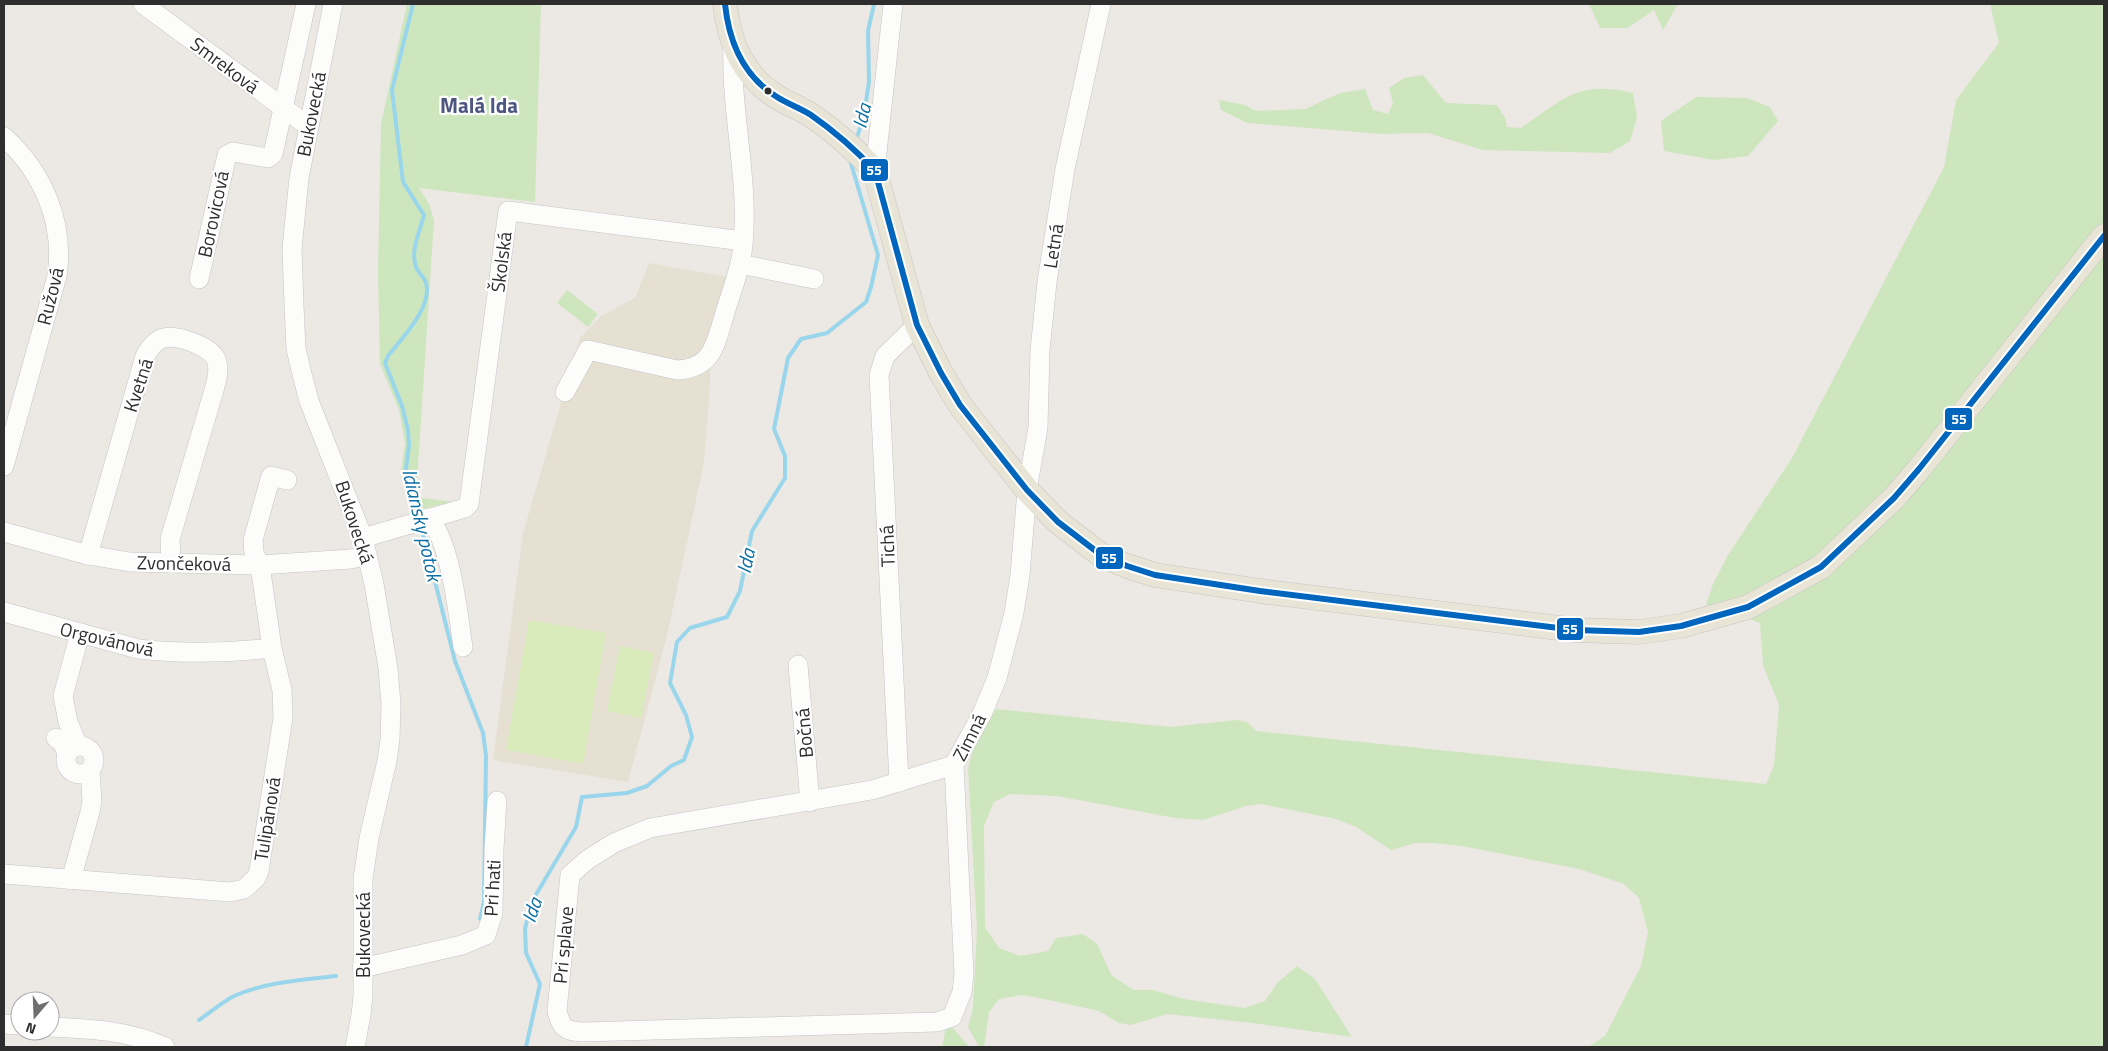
<svg xmlns="http://www.w3.org/2000/svg" width="2108" height="1051" font-family="'Titillium Web',sans-serif">
<style>
.education{fill:#e6e0d3}
.green{fill:#cee6be}
.pitch{fill:#d9eabb}
.lines{fill:none;stroke-linecap:round;stroke-linejoin:round}
.stream{stroke:#99d6ec;stroke-width:4}
.minor-casing{stroke:#c5c4c5;stroke-width:20}
.major-casing{stroke:#c6c5c4;stroke-width:25}
.minor{stroke:#fcfcfb;stroke-width:19}
.major{stroke:#e8e4d6;stroke-width:24}
.bus-1-casing{stroke:#fff;stroke-width:10}
.bus-1{stroke:#0065bd;stroke-width:6}
.bus-dot{fill:#2e2e2e;stroke:#fff;stroke-width:2}
.labels{text-anchor:middle;stroke-width:4.5;stroke-linejoin:round;paint-order:stroke}
.street-label{font-size:19px;fill:#2e2e2e;stroke:#fff}
.water-label{font-size:20px;font-style:italic;fill:#0d6fa3;stroke:#fff}
.quarter-label{font-size:21px;font-weight:bold;fill:#4d5680;stroke:#fff}
.line-badge{stroke:#fff;stroke-width:2}
.badge-label{font-size:14px;text-anchor:middle;font-weight:bold;fill:#fff}
</style>
<rect width="100%" height="100%" fill="#ece8e4"/>
<path class="education" d="M649,263L735,278L710,356V387L704,463L667,636L628,782L493,760L523,533L580,338L601,316L635,298Z"/>
<g class="green">
<path d="M407,4H541L535,202L419,188L429,204L434,220L416,497L453,502L411,511L401,470L405,443L399,410L380,364L378,273L381,124Z"/>
<path d="M1589,4H1678L1663,30L1654,10L1628,28H1600Z"/>
<path d="M1990,4H2104V1047H1588L1605,1036L1641,966L1648,932L1639,898L1624,884L1579,869L1462,846L1432,843H1416L1391,850L1356,827L1336,819L1261,804L1246,806L1203,820L1175,818L1057,796L1010,794L994,802L984,826L985,927L999,948L1020,956L1048,951L1056,938L1083,934L1097,944L1112,976L1134,990H1153L1184,999L1244,1008L1265,1001L1278,982L1297,966L1315,979L1352,1037L1253,1023L1167,1014L1131,1025L1119,1023L1099,1011L1049,1000L1022,995L999,999L989,1012L984,1047H979L968,1027L973,1008L977,930L968,768L974,747L996,709L1170,727L1236,720L1247,722L1256,731L1766,784L1774,765L1779,705L1763,665L1760,623L1706,604L1713,584L1728,555L1792,458L1944,167L1956,100L1999,43Z"/>
<path d="M1423,75L1446,103L1497,105L1505,118L1507,127L1521,128C1563,99 1579,80 1633,93L1637,117L1630,141L1610,153L1483,150L1428,133L1382,134L1247,123L1221,110L1219,100L1245,105L1256,111L1305,109L1340,93L1365,89L1373,110L1388,114L1393,103L1389,88L1404,78Z"/>
<path d="M1696,97L1747,98L1770,107L1778,121L1748,156L1714,160L1664,151L1661,121Z"/>
<path d="M567,290L598,314L588,327L557,303Z"/>
<path d="M948,1027L953,1028L969,1047H942L945,1031Z"/>
</g>
<g class="pitch">
<path d="M529,620L606,633L583,764L506,750Z"/>
<path d="M620,646L654,653L641,718L607,711Z"/>
</g>
<g class="lines">
<g class="stream">
<path d="M413,4L392,90L403,182L424,215C420,231 410,251 416,267C418,273 425,278 426,283C433,307 401,339 388,356L385,363L402,406L408,430L409,445L406,468L418,517"/>
<path d="M856,141L864,114L869,82L868,31L874,4"/>
<path d="M421,526L455,661L483,733L486,756L484,902L480,919"/>
<path d="M199,1020C211,1012 222,1002 234,996C266,982 302,980 336,976"/>
<path d="M526,1047L540,984L526,953L525,929L531,903L576,827L582,797L627,793L647,786L671,766L684,760L692,737L686,715L670,683L677,642L690,628L727,617L740,591L752,531L785,478V456L774,429L788,358L801,339L827,333L866,302L871,287L878,255L850,160"/>
</g>
<g class="minor-casing">
<g id="minor">
<path d="M143,4L308,126"/>
<path d="M333,4L299,178L292,249L294,305L296,349L302,374L309,401L363,538L374,584L388,668L391,704L390,740L387,761L369,838L363,879V996L361,1015L355,1047"/>
<path d="M4,137C43,172 65,223 57,276L4,466"/>
<path d="M875,171L893,4"/>
<path d="M740,264L814,279"/>
<path d="M199,279L227,155L233,152L268,158L273,154L306,4"/>
<path d="M565,392L588,350L677,370C713,368 715,345 724,316C730,295 739,274 742,253C751,184 730,114 733,44"/>
<path d="M428,518C451,540 458,615 463,647"/>
<path d="M4,532L88,555L130,562L260,565L351,559L367,555"/>
<path d="M363,538L465,508L469,504L508,211L743,241"/>
<path d="M88,555L145,356C150,348 155,340 164,338C177,334 211,347 216,359C220,369 217,380 214,390L170,539L171,563"/>
<path d="M4,612L138,649C183,654 228,653 272,648"/>
<path d="M798,665L810,802"/>
<path d="M56,738L62,742L67,753"/>
<circle cx="80" cy="760" r="14"/>
<path d="M78,746L68,722L63,696L80,633"/>
<path d="M954,765L872,790L650,828L614,843L587,860L570,875L557,1011C562,1029 564,1030 582,1032L937,1022L952,1017L962,992L964,974L954,765L982,714L997,678L1014,613L1020,575L1027,490L1038,428L1040,350L1047,282L1065,169L1101,4"/>
<path d="M899,782L879,375L885,356L917,325"/>
<path d="M4,874L230,892L244,889L256,878L259,871L283,718L282,690L272,648L260,565L254,553L253,540L271,476L287,480"/>
<path d="M71,880L90,812L92,801L90,771"/>
<path d="M362,968L462,945L486,935L493,913L494,849L497,801"/>
<path d="M4,1024L20,1025"/>
<path d="M50,1027C90,1029 128,1030 165,1047"/>
</g>
</g>
<g class="major-casing">
<path id="major" d="M725,4C729,43 743,76 777,97C788,104 800,108 811,115C834,131 856,150 875,171L917,325L941,373L960,405L1027,490L1058,522L1101,555L1127,566L1155,575L1260,591L1575,630L1639,632L1681,626L1748,607L1821,567L1894,498L1919,469L2104,236"/>
</g>
<use href="#minor" class="minor"/>
<use href="#major" class="major"/>
<g class="bus-1-casing">
<path id="bus-1" d="M725,4C729,43 743,76 777,97C788,104 800,108 811,115C834,131 856,150 875,171L917,325L941,373L960,405L1027,490L1058,522L1101,555L1127,566L1155,575L1260,591L1575,630L1639,632L1681,626L1748,607L1821,567L1894,498L1919,469L2104,236"/>
</g>
<use href="#bus-1" class="bus-1"/>
</g>
<circle class="bus-dot" cx="768" cy="91" r="4.5"/>
<g class="labels">
<g class="street-label">
<text transform="translate(225 65) rotate(37)" y="7">Smreková</text>
<text transform="translate(311 114) rotate(-79)" y="7">Bukovecká</text>
<text transform="translate(213 214) rotate(-78)" y="7">Borovicová</text>
<text transform="translate(1053 246) rotate(-81)" y="7">Letná</text>
<text transform="translate(501 262) rotate(-83)" y="7">Školská</text>
<text transform="translate(50 296) rotate(-76)" y="7">Ružová</text>
<text transform="translate(138 385) rotate(-72)" y="7">Kvetná</text>
<text transform="translate(355 522) rotate(72)" y="7">Bukovecká</text>
<text transform="translate(887 546) rotate(-92)" y="7">Tichá</text>
<text transform="translate(184 563) rotate(1)" y="7">Zvončeková</text>
<text transform="translate(107 639) rotate(13)" y="7">Orgovánová</text>
<text transform="translate(804 733) rotate(-95)" y="7">Bočná</text>
<text transform="translate(969 737) rotate(-63)" y="7">Zimná</text>
<text transform="translate(267 819) rotate(-81)" y="7">Tulipánová</text>
<text transform="translate(492 888) rotate(-87)" y="7">Pri hati</text>
<text transform="translate(363 935) rotate(-90)" y="7">Bukovecká</text>
<text transform="translate(563 945) rotate(-85)" y="7">Pri splave</text>
</g>
<g class="water-label">
<text transform="translate(862 116) rotate(-77)" y="7">Ida</text>
<text transform="translate(422 525) rotate(77)" y="7">Idiansky potok</text>
<text transform="translate(746 561) rotate(-78)" y="7">Ida</text>
<text transform="translate(532 910) rotate(-71)" y="7">Ida</text>
</g>
<g class="quarter-label">
<text x="479" y="113">Malá Ida</text>
</g>
</g>
<g class="line-badge">
<rect x="860" y="158" width="29" height="24" rx="5" fill="#0065bd"/>
<rect x="1944" y="407" width="29" height="24" rx="5" fill="#0065bd"/>
<rect x="1095" y="546" width="29" height="24" rx="5" fill="#0065bd"/>
<rect x="1556" y="617" width="28" height="24" rx="5" fill="#0065bd"/>
</g>
<g class="badge-label">
<text x="874" y="175">55</text>
<text x="1959" y="424">55</text>
<text x="1109" y="563">55</text>
<text x="1570" y="634">55</text>
</g>
<rect width="2108" height="1051" fill="none" stroke="#2e2e2e" stroke-width="10"/>
<g transform="translate(35 1016) rotate(199)"><circle r="24" fill="#ffffff" stroke="#ababab"/>
<path d="M0-4L9 19L0 12L-9 19Z" fill="#706f6e"/>
<text y="-8" font-size="14" font-weight="bold" text-anchor="middle" fill="#2e2e2e">N</text>
</g>
</svg>
